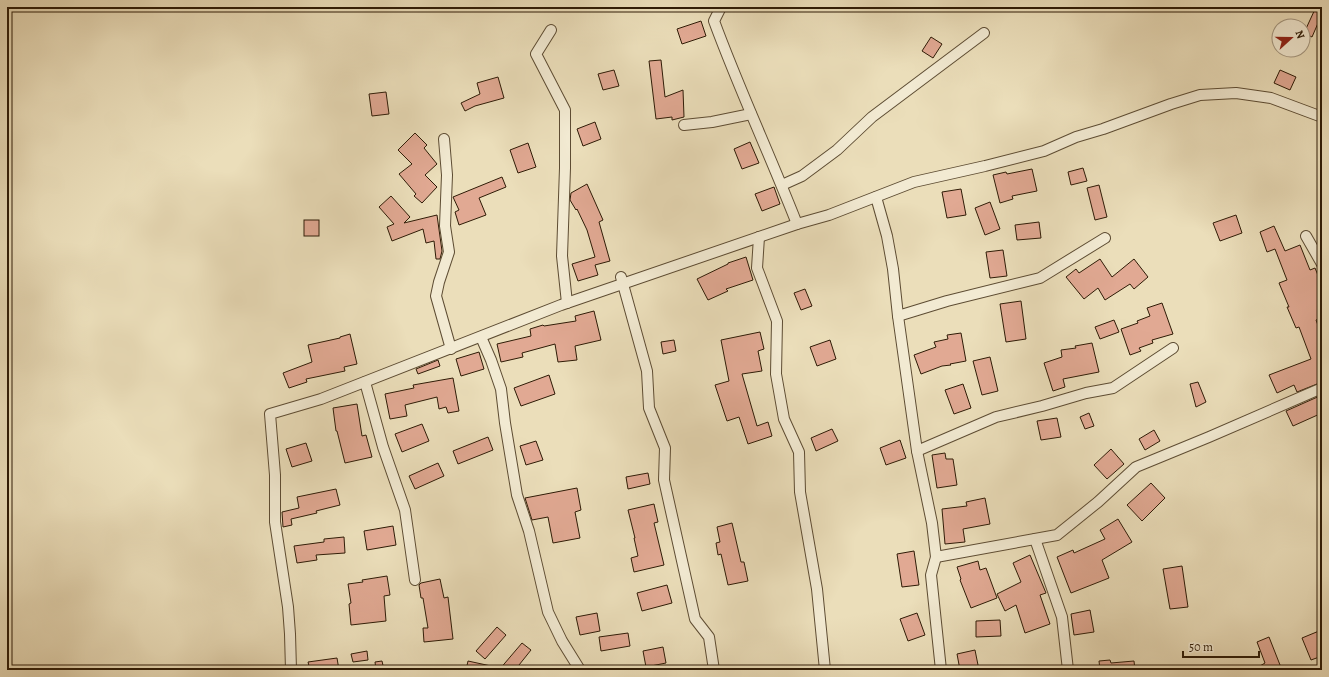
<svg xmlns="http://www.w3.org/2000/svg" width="1329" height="677" font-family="Alegreya,serif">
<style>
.building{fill:#e1a993;stroke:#2e1b06}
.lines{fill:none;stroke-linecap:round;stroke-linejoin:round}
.minor-casing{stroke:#5d4c33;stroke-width:12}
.minor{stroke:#f2ead2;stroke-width:10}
</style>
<rect width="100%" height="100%" fill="#ebdeba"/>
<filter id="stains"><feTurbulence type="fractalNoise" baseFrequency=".005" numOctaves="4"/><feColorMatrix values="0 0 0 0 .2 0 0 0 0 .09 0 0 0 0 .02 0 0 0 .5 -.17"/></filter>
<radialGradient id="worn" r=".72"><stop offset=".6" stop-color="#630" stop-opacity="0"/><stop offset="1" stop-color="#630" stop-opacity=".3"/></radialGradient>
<g class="building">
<path d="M1316,7H1322V14L1312,37L1304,33Z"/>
<path d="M701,21L706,36L682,44L677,29Z"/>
<path d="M931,37L942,44L933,58L922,51Z"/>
<path d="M661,60L665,97L683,90L684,117L672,120V117L656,119L649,61Z"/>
<path d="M614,70L619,86L603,90L598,74Z"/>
<path d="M1280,70L1296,77L1290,90L1274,83Z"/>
<path d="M498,77L504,98L475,106L465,111L461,103L480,94L477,83Z"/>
<path d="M386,92L389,114L372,116L369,94Z"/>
<path d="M595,122L601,139L583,146L577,129Z"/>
<path d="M415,133L427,145L424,148L437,164L425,175L437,187L422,203L414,196L416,194L399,174L412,164L398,150Z"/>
<path d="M750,142L759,163L742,169L734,149Z"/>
<path d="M528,143L536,167L518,173L510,150Z"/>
<path d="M1083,168L1087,181L1071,185L1068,172Z"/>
<path d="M1032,169L1037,191L1012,196L1013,199L1000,203L993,175L1006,172L1007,174Z"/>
<path d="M502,177L506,187L479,198L486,215L459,225L455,212L459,210L453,197Z"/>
<path d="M587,184L603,220L599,222L610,261L595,265L598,275L578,281L572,264L595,257L587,230L577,209L576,210L570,200L571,193Z"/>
<path d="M1099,185L1107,217L1095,220L1087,188Z"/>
<path d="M774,187L780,204L762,211L755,194Z"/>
<path d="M961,189L966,215L947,218L942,192Z"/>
<path d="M391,196L410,217L404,223L437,215L442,251L440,259H436L434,241L426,243L423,229L392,241L387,227L394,224L379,207Z"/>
<path d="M990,202L1000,229L985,235L975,208Z"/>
<path d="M1236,215L1242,233L1220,241L1213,223Z"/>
<rect x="304" y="220" width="15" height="16"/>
<path d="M1039,222L1041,238L1017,240L1015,225Z"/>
<path d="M1274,226L1285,251L1300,245L1310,270L1315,268L1322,285L1318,287L1322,297V317L1316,320L1322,336V382L1297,392L1294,385L1277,393L1269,375L1311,359L1299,327L1296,328L1287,307H1289L1279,283L1287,280L1275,249L1267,252L1260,232Z"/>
<path d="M1003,250L1007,276L990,278L986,252Z"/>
<path d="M746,257L753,280L726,289L728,291L708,300L697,279L728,264V263Z"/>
<path d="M1100,259L1112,277L1134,259L1148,277L1134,289L1130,284L1105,300L1098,288L1084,299L1066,277L1076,269L1079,273Z"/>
<path d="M805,289L812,306L801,310L794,293Z"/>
<path d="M1021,301L1026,339L1006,342L1000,304Z"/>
<path d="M1162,303L1173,334L1152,340L1153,343L1139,348L1141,351L1130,355L1121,329L1138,323L1137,321L1150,316L1147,308Z"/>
<path d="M594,311L601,340L575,346L577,360L558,362L555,344L522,353L523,357L501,362L497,344L531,336L530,329L543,325L544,326L576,321L575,316Z"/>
<path d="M1114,320L1119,332L1100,339L1095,327Z"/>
<path d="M760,332L764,349L758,351L762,371L742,374L757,426L768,422L772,436L748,444L739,417L727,421L715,385L729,381L721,340Z"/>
<path d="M961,333L966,361L950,364L951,365L942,366L921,374L914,355L936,347L934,342L948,339L947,335Z"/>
<path d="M350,334L357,364L344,367L345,371L306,379L307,382L289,388L283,373L312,362L308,345L340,338V337Z"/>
<path d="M674,340L676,351L663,354L661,342Z"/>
<path d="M830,340L836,359L817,366L810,347Z"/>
<path d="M1092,343L1099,372L1063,379L1065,387L1053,391L1044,363L1062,357L1061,350L1076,348L1075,346Z"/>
<path d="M479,352L484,369L461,376L456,359Z"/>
<path d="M990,357L998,391L982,395L973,361Z"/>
<path d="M438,360L440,366L418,374L416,369Z"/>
<path d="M549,375L555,394L521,406L514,388Z"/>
<path d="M453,378L459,411L448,413L446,407L439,409L437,397L405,405L407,416L390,419L385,394L414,388L413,385Z"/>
<path d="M1198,382L1206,402L1196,407L1190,384Z"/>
<path d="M963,384L971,408L954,414L945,390Z"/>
<path d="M1322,395V413L1293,426L1286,411Z"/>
<path d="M357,404L362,436L366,435L372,457L345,463L337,431H336L333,408Z"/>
<path d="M1089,413L1094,426L1085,429L1080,417Z"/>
<path d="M1057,418L1061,437L1041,440L1037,421Z"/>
<path d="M422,424L429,441L402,452L395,434Z"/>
<path d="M832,429L838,441L816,451L811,438Z"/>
<path d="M1154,430L1160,441L1145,450L1139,439Z"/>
<path d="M488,437L493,450L458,464L453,451Z"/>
<path d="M900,440L906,458L886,465L880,448Z"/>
<path d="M536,441L543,460L526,465L520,446Z"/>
<path d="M306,443L312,461L292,467L286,449Z"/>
<path d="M1111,449L1124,464L1107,479L1094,465Z"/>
<path d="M945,453L946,459H953L957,485L937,488L932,455Z"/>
<path d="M438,463L444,476L415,489L409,476Z"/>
<path d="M648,473L650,484L628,489L626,477Z"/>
<path d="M1151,483L1165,498L1142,521L1127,505Z"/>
<path d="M577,488L581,510L575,512L580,538L553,543L548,517L532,520L525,498Z"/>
<path d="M336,489L340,505L316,511L317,513L291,519L292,525L283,527L282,512L299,508L297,497Z"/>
<path d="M985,498L990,524L963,529L965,542L945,544L942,509L967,506L966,502Z"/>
<path d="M654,504L658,522L654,523L664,565L634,572L631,558L638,556L634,538H635L628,510Z"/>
<path d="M1118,519L1132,542L1102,560L1109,578L1071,593L1057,557L1073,550L1074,553L1105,539L1100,530Z"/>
<path d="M732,523L741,562H744L748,581L728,585L721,554L718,555L716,543L720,542L717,527Z"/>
<path d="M393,526L396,545L367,550L364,531Z"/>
<path d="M344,537L345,553L316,555L317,560L297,563L294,546L324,542V539Z"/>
<path d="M914,551L919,585L902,587L897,554Z"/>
<path d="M1030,555L1046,593L1040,595L1050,624L1025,633L1016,605L1005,611L997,594L1021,582L1013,563Z"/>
<path d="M978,561L980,570L986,568L997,598L971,608L960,580L961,579L957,567Z"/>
<path d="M1182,566L1188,607L1170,609L1163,569Z"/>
<path d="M387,576L390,595L384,596L386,621L351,625L349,604L351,603L348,584L363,582L362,580Z"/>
<path d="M440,579L444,598L448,597L453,639L424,642L423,628H428L423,598H421L419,585L421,583Z"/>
<path d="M667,585L672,603L642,611L637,593Z"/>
<path d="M1090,610L1094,632L1074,635L1071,614Z"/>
<path d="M597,613L600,631L580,635L576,617Z"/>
<path d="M917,613L925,635L908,641L900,619Z"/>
<path d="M1000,620L1001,636L976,637V621Z"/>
<path d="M497,627L506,635L485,659L476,651Z"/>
<path d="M1319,631L1322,639V656L1311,660L1302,638Z"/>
<path d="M628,633L630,646L601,651L599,637Z"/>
<path d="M1269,637L1282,670H1253L1265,663L1257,642Z"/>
<path d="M522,643L531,650L515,670H499Z"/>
<path d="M663,647L666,663L646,667L643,651Z"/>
<path d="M975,650L979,670H960L957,654Z"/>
<path d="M367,651L368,660L353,662L351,654Z"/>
<path d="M337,658L339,670H310L308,662Z"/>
<path d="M1110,660L1111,663L1134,661L1135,670H1100L1099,661Z"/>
<path d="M382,661L384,670H376L375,662Z"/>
<path d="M468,661L491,666V670H466Z"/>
</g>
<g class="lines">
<g class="minor-casing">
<g id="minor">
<path d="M721,7L714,21C739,89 770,155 797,224"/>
<path d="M551,30L536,54L565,110V168L562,256L567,303"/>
<path d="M684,125L712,122L751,114"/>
<path d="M444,139L447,175L445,226L449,252L439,282L436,296L451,349"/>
<path d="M782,185L802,176L837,150L872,117L984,33"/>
<path d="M876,197L887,236L893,269L898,316L947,301L1040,278L1105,238"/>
<path d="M1306,236L1322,264"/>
<path d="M759,237L757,268L777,321L776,374L784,419L799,452L800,492L817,589L825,670"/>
<path d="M621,277L647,371L649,408L665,448L664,480L695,619L709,637L714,670"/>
<path d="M898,316L917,451L996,417L1042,406L1086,393L1113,388L1173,348"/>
<path d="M481,337L491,360L501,389L505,423L517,495L529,531L548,612L562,641L580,670"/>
<path d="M365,382L383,447L405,510L415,580"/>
<path d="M917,451L932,523L936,557L1057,535L1098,502L1136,467L1209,437L1322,388"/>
<path d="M1035,539L1062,617L1068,670"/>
<path d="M936,557L931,575L941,670"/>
<path d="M291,670L290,634L288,607L275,522V475L270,414L321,399L561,305L797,224L829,215L914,182L985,166L1044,151L1076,137L1103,129L1171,104L1200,95L1236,93L1271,98L1322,117"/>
</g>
</g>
<use href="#minor" class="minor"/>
</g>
<rect width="1329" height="677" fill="none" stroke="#ebdeba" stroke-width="24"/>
<rect x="8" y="8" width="1313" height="661" fill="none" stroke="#2e1b06" stroke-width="2"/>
<rect x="12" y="12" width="1305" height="653" fill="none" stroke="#2e1b06"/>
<g transform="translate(1291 38) rotate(69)"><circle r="19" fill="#f2ead2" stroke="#a49780"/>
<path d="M0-3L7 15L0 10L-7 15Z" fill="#8f2418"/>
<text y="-6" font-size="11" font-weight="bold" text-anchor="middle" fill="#2e1b06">N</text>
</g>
<path d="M1183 651v6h76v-6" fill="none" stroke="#2e1b06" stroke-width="2"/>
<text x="1189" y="651" font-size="12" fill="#2e1b06" stroke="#f2ead2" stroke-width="3" paint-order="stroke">50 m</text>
<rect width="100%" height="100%" filter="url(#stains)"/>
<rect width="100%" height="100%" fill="url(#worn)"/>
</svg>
